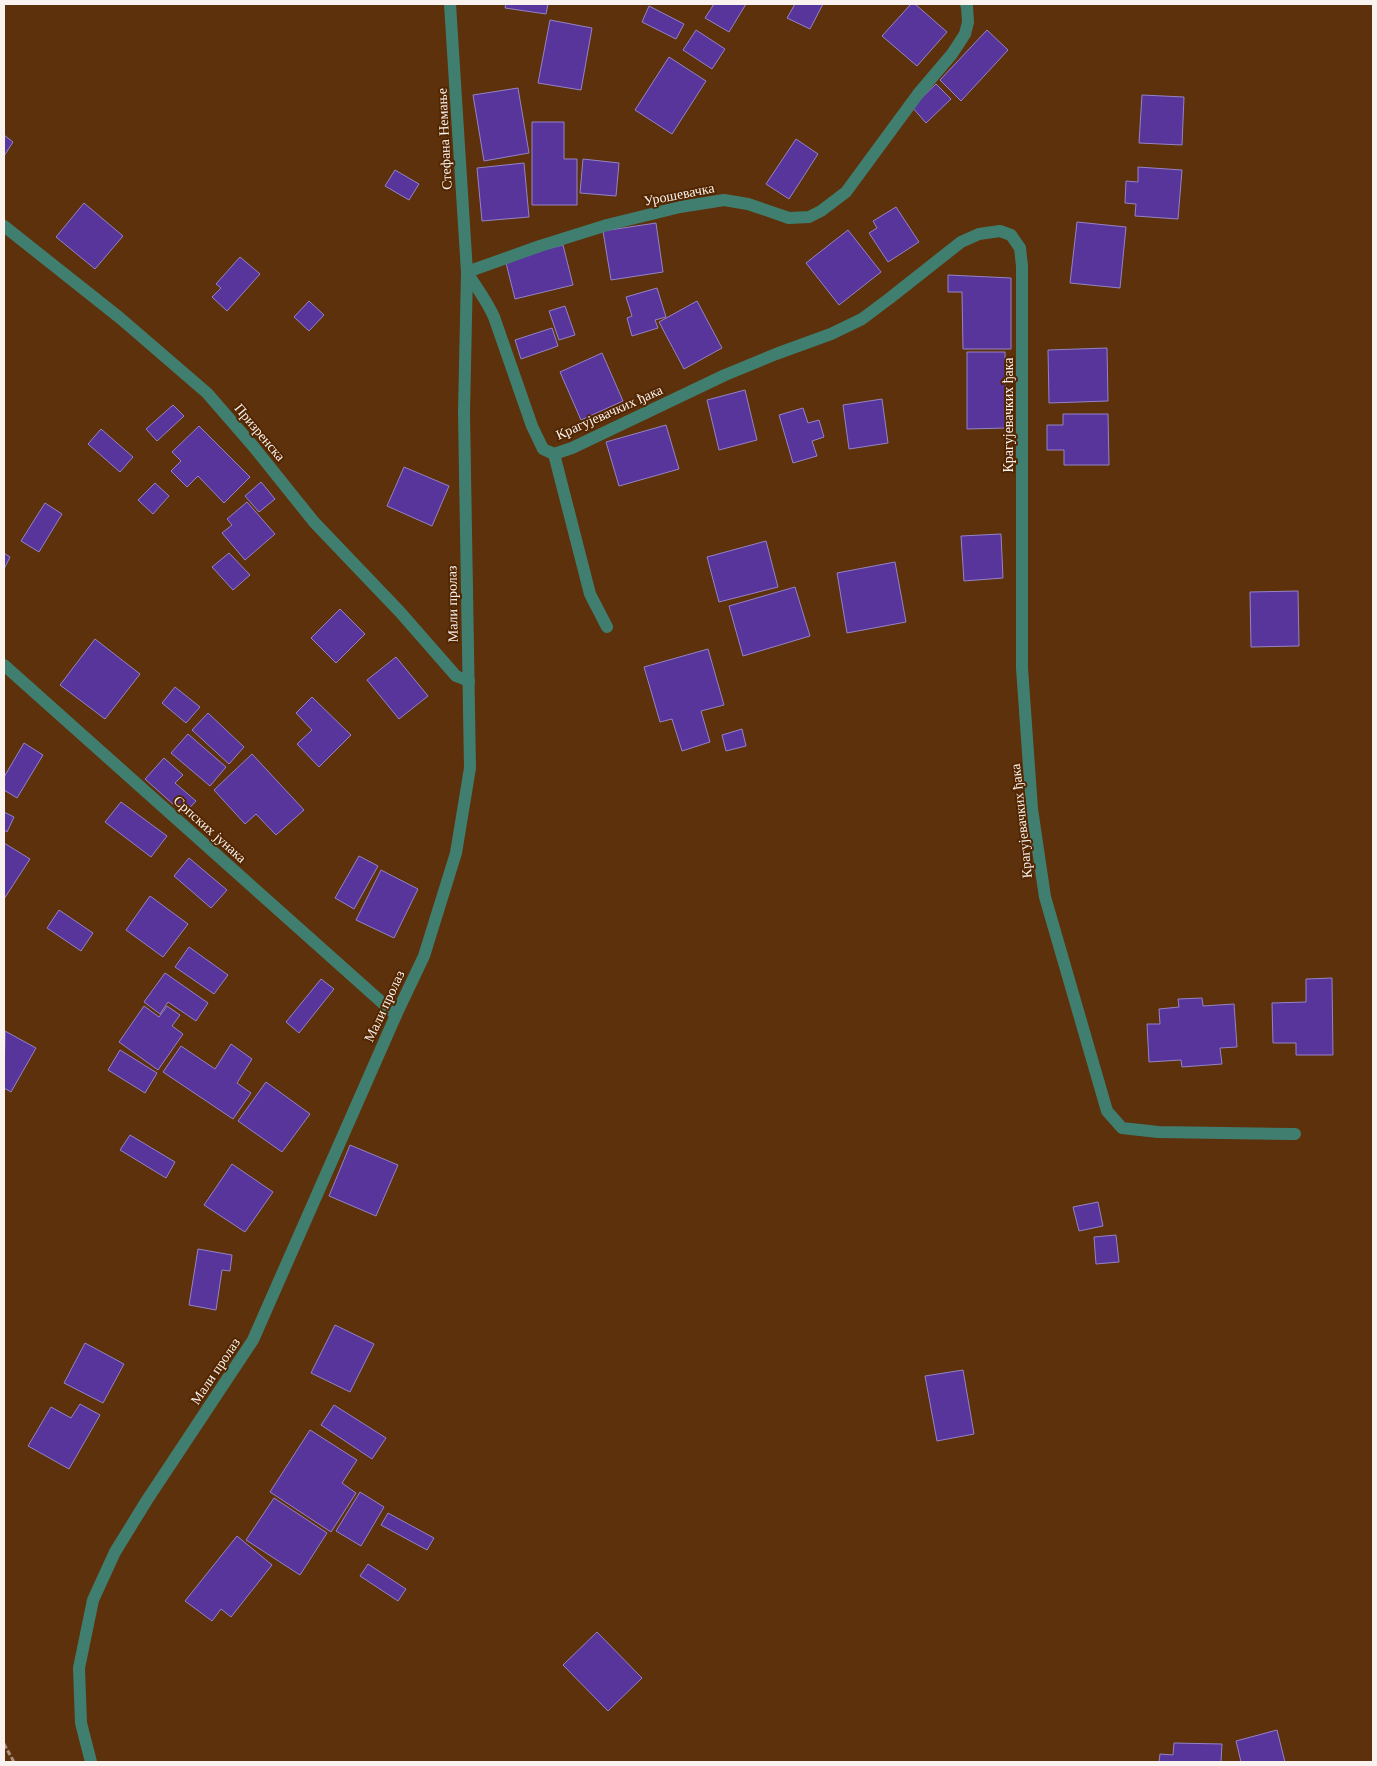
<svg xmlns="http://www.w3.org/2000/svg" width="1377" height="1766" font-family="Georgia,serif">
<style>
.building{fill:#58359a;stroke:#9483c6}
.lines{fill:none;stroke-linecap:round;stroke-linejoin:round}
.path{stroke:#ab917d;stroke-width:3;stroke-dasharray:5 2.5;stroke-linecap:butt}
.street{stroke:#407f6f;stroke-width:12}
.labels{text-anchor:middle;stroke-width:4;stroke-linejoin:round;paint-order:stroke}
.street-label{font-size:14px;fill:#faf2ee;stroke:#522600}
</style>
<rect width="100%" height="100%" fill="#5d310c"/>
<g class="building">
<path d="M506,4H548L546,14L505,8Z"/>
<path d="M714,4H746L729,32L705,18Z"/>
<path d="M795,4H823L810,29L787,18Z"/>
<path d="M911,4H915L947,32L917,66L882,36Z"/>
<path d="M649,6L684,24L676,39L642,22Z"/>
<path d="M550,20L592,28L581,90L538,83Z"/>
<path d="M696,30L725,49L712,69L683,50Z"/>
<path d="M987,30L1008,50L961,101L940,80Z"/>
<path d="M669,57L706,81L672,134L635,110Z"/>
<path d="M936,84L951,99L926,123L912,107Z"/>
<path d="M518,88L529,153L484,161L473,95Z"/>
<path d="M1142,95L1184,97L1182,145L1139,143Z"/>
<path d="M532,122H564V159H577V205H532Z"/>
<path d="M4,135L13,142L4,156Z"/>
<path d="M796,139L818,154L789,199L766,184Z"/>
<path d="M583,159L619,163L616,196L580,193Z"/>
<path d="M524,163L529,217L482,221L477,168Z"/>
<path d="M1138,167L1182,170L1178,219L1135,216L1136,204L1125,203L1126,181L1138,182Z"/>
<path d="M395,170L419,184L409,200L385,186Z"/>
<path d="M84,203L123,236L95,269L56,237Z"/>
<path d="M896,207L919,242L888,262L869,233L877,228L873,221Z"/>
<path d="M1077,222L1126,227L1120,288L1070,283Z"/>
<path d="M656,223L663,272L611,280L603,231Z"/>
<path d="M848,230L881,272L839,305L806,263Z"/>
<path d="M563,245L573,285L515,299L505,259Z"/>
<path d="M240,257L260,274L227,311L212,297L221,288L216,284Z"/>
<path d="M948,275L1011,278V349H963L962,292H948Z"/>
<path d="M657,288L666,317L655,320L658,328L632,336L627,318L632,316L626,297Z"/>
<path d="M309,301L324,315L309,331L294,317Z"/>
<path d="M697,301L722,348L684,369L659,322Z"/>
<path d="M565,306L575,335L559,340L549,311Z"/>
<path d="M552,328L558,346L521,359L515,340Z"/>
<path d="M1107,348L1108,401L1049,403L1048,350Z"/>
<path d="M967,352H1005L1006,428L967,429Z"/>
<path d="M602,353L623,401L581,420L560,372Z"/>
<path d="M745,390L757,440L719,450L707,400Z"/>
<path d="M882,399L888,443L849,449L843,405Z"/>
<path d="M173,405L184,416L157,441L146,429Z"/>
<path d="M803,408L808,423L819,420L824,437L812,441L817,456L793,463L779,415Z"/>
<path d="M1063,414H1108L1109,465H1064V450H1047V425H1063Z"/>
<path d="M666,425L679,469L619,486L606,442Z"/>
<path d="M199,426L250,477L224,503L198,476L187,487L171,471L181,461L172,452Z"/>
<path d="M101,429L133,457L120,472L88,444Z"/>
<path d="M404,467L449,486L432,526L387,506Z"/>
<path d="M261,482L275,499L259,512L245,496Z"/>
<path d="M155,483L169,496L153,514L138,500Z"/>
<path d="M247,502L275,534L245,560L222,533L232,525L227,519Z"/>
<path d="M45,503L62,514L39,552L21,541Z"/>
<path d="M1001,534L1003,578L964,581L961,536Z"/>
<path d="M766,541L778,587L719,602L707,557Z"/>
<path d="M4,553L10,557L4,569Z"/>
<path d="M229,553L250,575L233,590L212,567Z"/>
<path d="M895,562L906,622L847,633L837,573Z"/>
<path d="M795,587L810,636L743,656L729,606Z"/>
<path d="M1298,591L1299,646L1251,647L1250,592Z"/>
<path d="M340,609L365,634L336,663L311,638Z"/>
<path d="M95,639L140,674L105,719L60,685Z"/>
<path d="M708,649L724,705L701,711L710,742L682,751L672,719L660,722L644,667Z"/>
<path d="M396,657L428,696L399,719L367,680Z"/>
<path d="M175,687L200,707L186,723L162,703Z"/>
<path d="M312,697L351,735L319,767L297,744L312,730L296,713Z"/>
<path d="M208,713L244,747L229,764L192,730Z"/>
<path d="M742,729L746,746L726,751L722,735Z"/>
<path d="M188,734L226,767L210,786L171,753Z"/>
<path d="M24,743L43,755L17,798L4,790V777Z"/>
<path d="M252,754L304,810L276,835L256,814L245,824L214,790Z"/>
<path d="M164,758L183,775L175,783L196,801L184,814L145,779Z"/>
<path d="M121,802L167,836L151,857L105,822Z"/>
<path d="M4,812L14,817L7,832L4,830Z"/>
<path d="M4,843L30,859L4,899Z"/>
<path d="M359,856L378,866L354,909L335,898Z"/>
<path d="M189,858L227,890L211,908L174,876Z"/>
<path d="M381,870L418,889L394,938L356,920Z"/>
<path d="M150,896L188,924L163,957L126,930Z"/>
<path d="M59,910L93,933L81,951L47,928Z"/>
<path d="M189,947L228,975L214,994L175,967Z"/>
<path d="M165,973L208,1003L196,1021L168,1002L160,1014L144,1002Z"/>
<path d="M1332,978L1333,1055H1296V1043H1273L1272,1003L1306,1002V979Z"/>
<path d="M321,979L334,989L299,1033L286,1022Z"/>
<path d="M1202,998L1203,1006L1234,1004L1237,1047L1220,1048L1222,1064L1182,1067L1181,1060L1149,1062L1147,1024H1160L1159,1009L1179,1007L1178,999Z"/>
<path d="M144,1006L159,1017L167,1006L180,1015L172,1026L183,1034L158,1070L119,1042Z"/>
<path d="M5,1031L36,1048L11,1092L4,1088Z"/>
<path d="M231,1044L252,1059L237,1083L251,1093L233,1119L163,1072L181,1046L215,1069Z"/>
<path d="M120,1050L157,1073L145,1093L108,1070Z"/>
<path d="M266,1082L310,1114L282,1152L238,1121Z"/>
<path d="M130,1135L175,1162L166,1178L120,1150Z"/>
<path d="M350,1145L398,1165L376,1216L329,1196Z"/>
<path d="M232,1164L273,1192L245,1232L204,1205Z"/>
<path d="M1098,1202L1103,1226L1079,1231L1073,1207Z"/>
<path d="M1116,1235L1119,1262L1096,1264L1094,1237Z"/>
<path d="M198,1249L232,1255L230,1271L222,1270L216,1310L189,1305Z"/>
<path d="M335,1325L374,1344L350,1392L311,1373Z"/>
<path d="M85,1343L124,1364L103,1403L64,1383Z"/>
<path d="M963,1370L974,1434L937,1441L925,1376Z"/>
<path d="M80,1404L100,1415L69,1469L28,1446L51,1407L71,1418Z"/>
<path d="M334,1405L386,1438L372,1459L321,1425Z"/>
<path d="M310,1430L357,1460L342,1483L356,1493L331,1532L270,1492Z"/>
<path d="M360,1492L384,1507L361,1546L336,1531Z"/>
<path d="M274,1498L327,1533L300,1575L246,1540Z"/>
<path d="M388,1513L434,1538L427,1550L381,1525Z"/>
<path d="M237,1536L272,1565L231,1617L221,1609L212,1621L185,1601Z"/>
<path d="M368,1564L406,1589L398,1601L360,1576Z"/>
<path d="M597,1632L642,1678L608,1711L563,1665Z"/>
<path d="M1277,1730L1285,1762H1241L1236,1741Z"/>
<path d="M1174,1743L1222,1744L1221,1762H1159L1160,1754L1173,1755Z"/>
</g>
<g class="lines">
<path class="path" d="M4,1744L14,1762"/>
<g class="street">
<path d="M4,226L120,318L207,393L253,446L314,522L400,612L456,676L469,681"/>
<path d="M467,272C476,287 487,301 494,317L532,426L543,449L554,454L572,448L725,375L776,354L831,334L862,319L890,298L961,242L979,234L1000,231L1011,235L1020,248L1022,266V668L1032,809L1045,897L1107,1111L1122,1128L1158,1132L1295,1134"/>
<path d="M467,272L540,246L607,225L680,207L724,200L748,204L789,218L809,217L821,211L846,192L918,94L952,54L965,34L968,22L967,7L966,4"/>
<path d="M554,454L590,594L607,627"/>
<path d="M4,665L396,1015"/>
<path d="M91,1762L81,1723L79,1668L93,1600L115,1552L147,1500L253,1340L396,1015L424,956L456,853L470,768L464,413L467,272L450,4"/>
</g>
</g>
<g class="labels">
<g class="street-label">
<text transform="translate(444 139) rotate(-93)" y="5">Стефана Немање</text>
<text transform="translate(679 194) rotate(-11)" y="5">Урошевачка</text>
<text transform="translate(609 412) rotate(-24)" y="5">Крагујевачких ђака</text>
<text transform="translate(1008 415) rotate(-90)" y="5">Крагујевачких ђака</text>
<text transform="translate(260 432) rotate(50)" y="5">Призренска</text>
<text transform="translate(452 604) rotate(-91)" y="5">Мали пролаз</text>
<text transform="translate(1021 821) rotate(-96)" y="5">Крагујевачких ђака</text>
<text transform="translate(210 829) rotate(42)" y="5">Српских јунака</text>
<text transform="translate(384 1006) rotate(-65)" y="5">Мали пролаз</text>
<text transform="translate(215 1371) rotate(-56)" y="5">Мали пролаз</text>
</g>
</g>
<rect width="1377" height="1766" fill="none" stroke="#faf2ee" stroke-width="10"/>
</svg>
